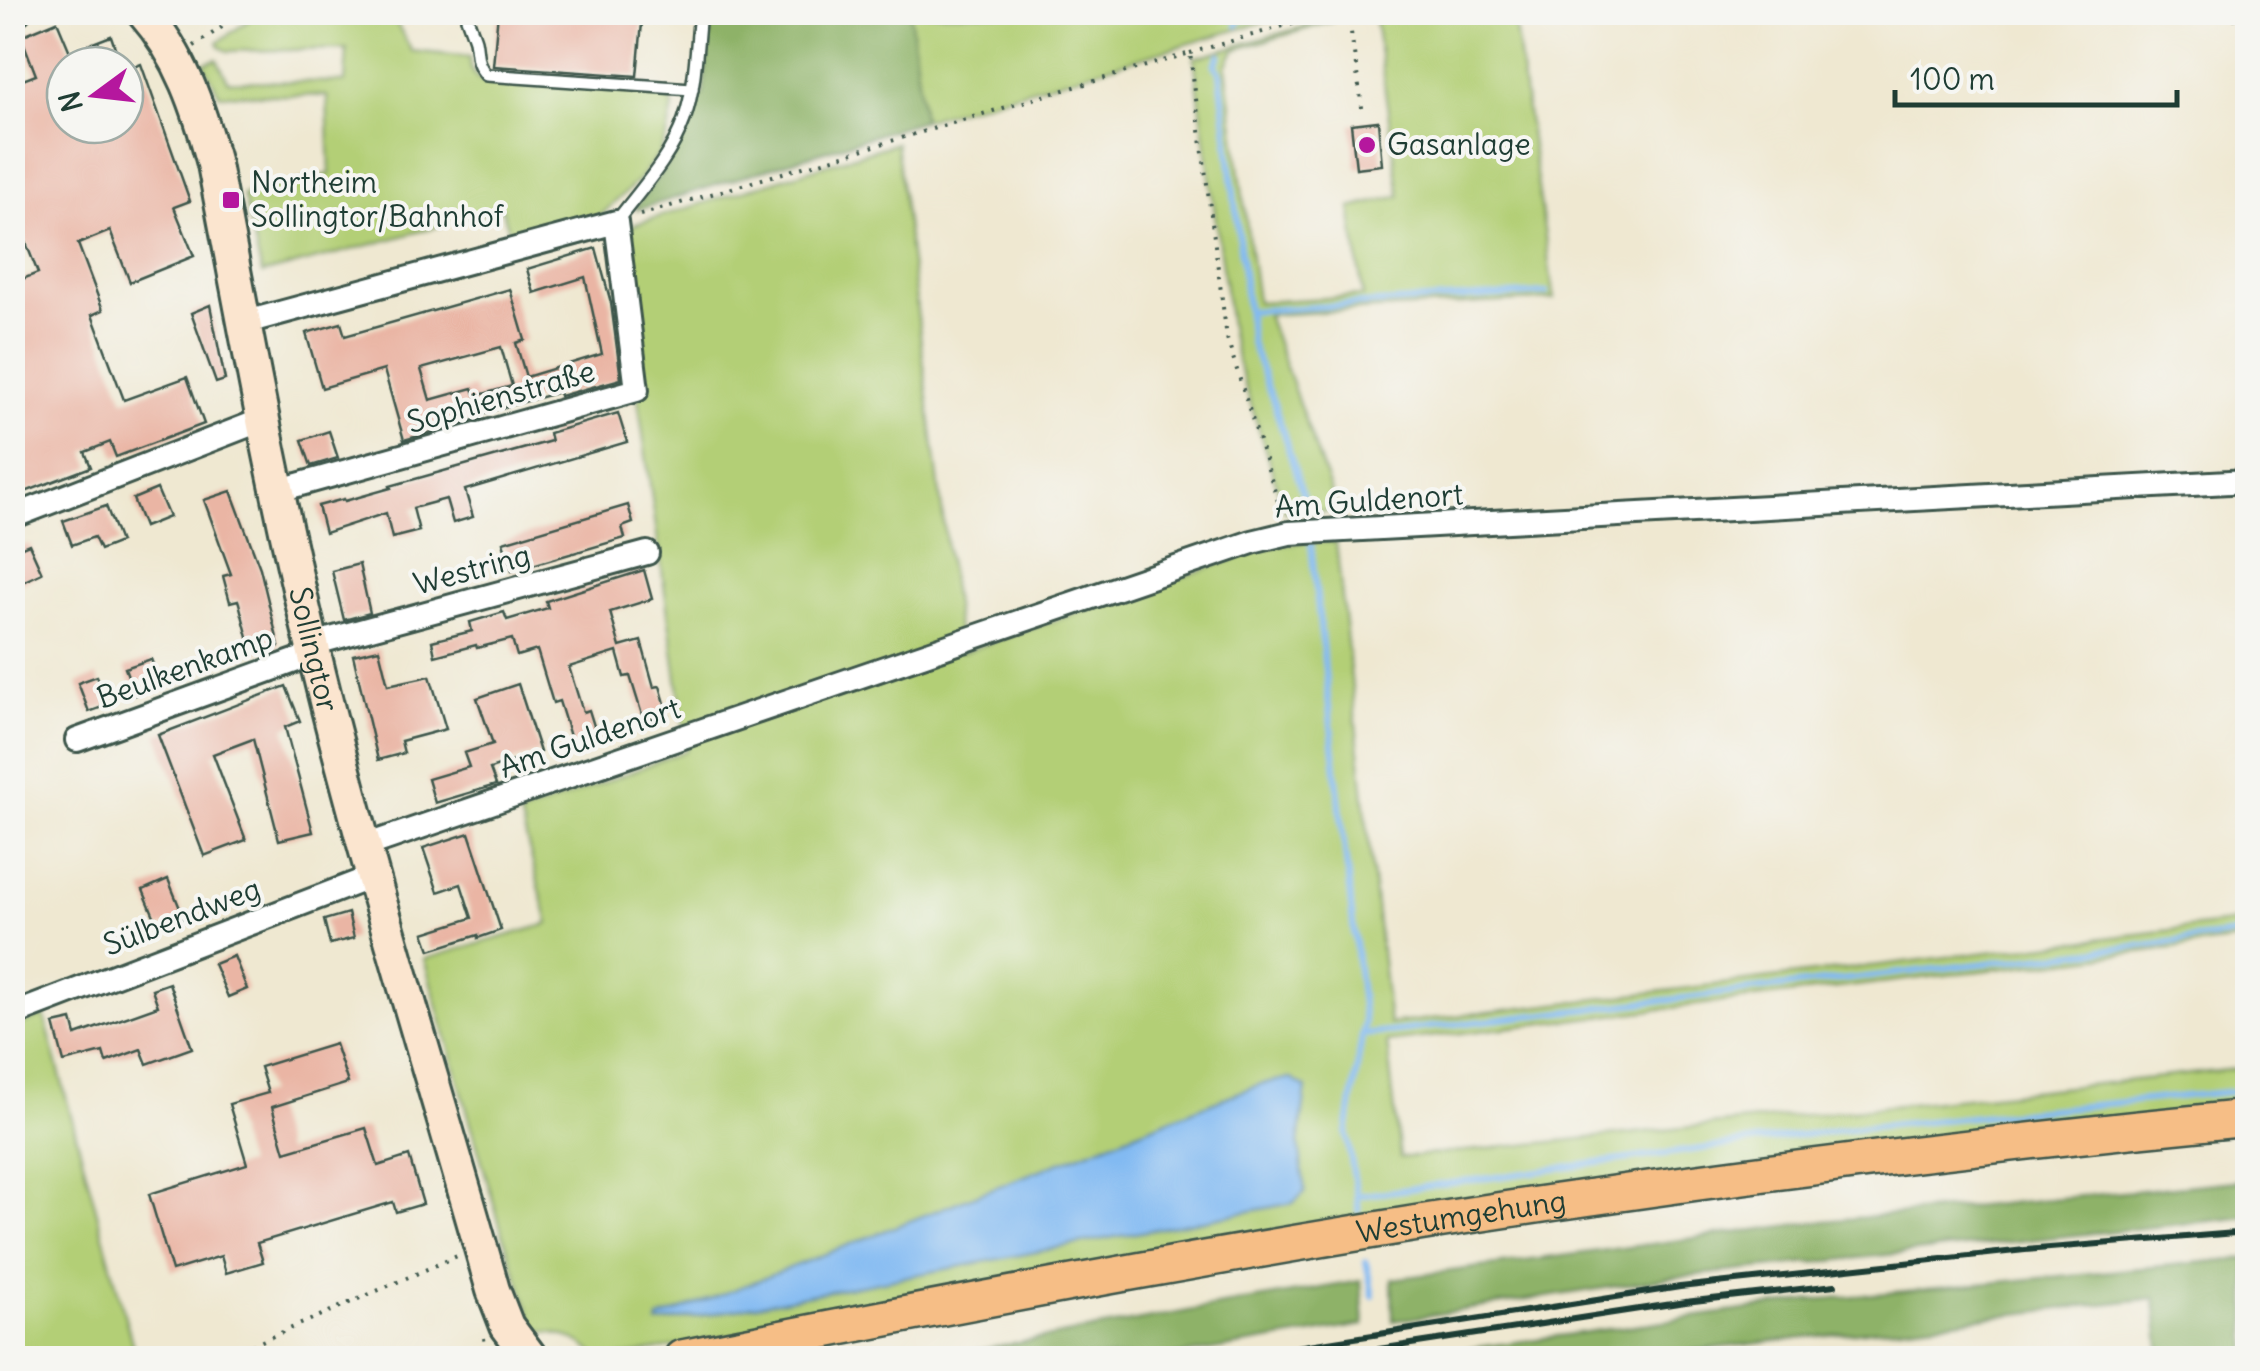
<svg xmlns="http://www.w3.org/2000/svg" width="2260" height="1371" font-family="Delius,sans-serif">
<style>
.green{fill:#b3cf76;stroke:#698655;stroke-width:2.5}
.forest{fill:#8eb267;stroke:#56784e;stroke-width:2.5}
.water{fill:#82baf2;stroke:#507c93;stroke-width:2.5}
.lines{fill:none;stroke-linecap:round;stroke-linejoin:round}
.stream{stroke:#82baf2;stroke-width:6}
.building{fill:#eab5a4;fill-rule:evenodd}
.service-casing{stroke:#3e574c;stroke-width:16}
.minor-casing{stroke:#3e574c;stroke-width:28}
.secondary-casing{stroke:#3e574c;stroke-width:38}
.primary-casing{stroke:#3e574c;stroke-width:40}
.path{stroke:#3e574c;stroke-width:4;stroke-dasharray:2.5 8;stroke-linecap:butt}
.service{stroke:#fff;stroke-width:11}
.minor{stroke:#fff;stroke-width:22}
.secondary{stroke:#fbe5cf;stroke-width:32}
.primary{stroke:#f6be86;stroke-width:35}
.rail{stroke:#1f3d34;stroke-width:6}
.poi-dot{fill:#b5179e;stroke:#f6f6f2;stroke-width:4}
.labels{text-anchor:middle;stroke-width:8;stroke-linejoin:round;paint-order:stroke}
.poi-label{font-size:30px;fill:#1f3d34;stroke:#f6f6f2;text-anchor:start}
.street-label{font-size:30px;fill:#1f3d34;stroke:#f6f6f2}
</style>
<rect width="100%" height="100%" fill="#f6f6f2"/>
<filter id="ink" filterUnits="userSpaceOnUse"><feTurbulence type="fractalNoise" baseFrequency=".01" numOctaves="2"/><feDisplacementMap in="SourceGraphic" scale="20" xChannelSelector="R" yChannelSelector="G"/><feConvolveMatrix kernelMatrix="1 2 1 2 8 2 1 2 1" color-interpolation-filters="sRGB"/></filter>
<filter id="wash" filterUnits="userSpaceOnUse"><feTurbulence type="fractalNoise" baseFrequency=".0048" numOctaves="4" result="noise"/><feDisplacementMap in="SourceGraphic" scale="40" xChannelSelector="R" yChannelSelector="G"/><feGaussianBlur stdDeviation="2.25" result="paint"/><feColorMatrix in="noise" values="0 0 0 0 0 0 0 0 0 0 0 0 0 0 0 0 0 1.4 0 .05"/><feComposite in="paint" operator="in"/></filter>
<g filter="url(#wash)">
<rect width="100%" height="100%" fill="#efe8d1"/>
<g class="green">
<path d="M259,13H391L412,51L470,57C470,69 471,74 482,81L665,93L670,97L673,107L667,136L659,154L637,182L598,218L513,243L502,209L262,274L243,195L330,174L327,96L219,94L203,63L217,59L228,81L345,82L347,49L228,51L220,47L218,42Z"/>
<path d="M910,13H1295L923,120Z"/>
<path d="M1374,13H1513L1554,299L1267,315L1338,511L1285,512L1238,364L1231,334L1194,58L1323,21H1334L1234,50L1226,67L1257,302L1363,296L1351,208L1400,196Z"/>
<path d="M896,143L960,653L1269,547L1299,542H1336L1389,1024L2247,921V939L1387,1042L1400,1158L2247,1068V1106L1340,1219L615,1358L597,1357C580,1339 561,1332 536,1331L502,1232L424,959L549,924L520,815L687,750L638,399L623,228Z"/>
<path d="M44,1015L136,1358H13V1028Z"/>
</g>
<g class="forest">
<path d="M712,13H910L923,120L637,210L636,206L668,163L690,126L698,95H703Z"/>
<path d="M2247,1180V1217L1669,1278L1393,1321L1392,1279L1815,1222Z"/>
<path d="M2247,1258V1356L2234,1358H2161L2155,1298L1628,1358H1402L1814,1300Z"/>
<path d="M1361,1281L1364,1325L1164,1358H938L1194,1310Z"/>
</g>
<path class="water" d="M1290,1078L1306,1088L1299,1144L1305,1192L1293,1203L658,1324L659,1319L1216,1101L1261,1084Z"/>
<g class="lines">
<g class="stream">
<path d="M1237,25L1240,20L1266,12"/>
<path d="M1220,55L1215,65L1220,72L1251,343L1274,404L1307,508"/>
<path d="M1248,311L1546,293"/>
<path d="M1311,545L1364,1023L1347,1133L1359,1211"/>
<path d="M1362,1035L2248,933"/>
<path d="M1357,1196L1847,1129L2248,1090"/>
<path d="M1366,1262L1373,1296"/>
</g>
</g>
<g id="blocks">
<g class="building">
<path d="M498,12H643L637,76L493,66Z"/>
<path d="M57,21L70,52L111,36L121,65H65V125H125V70L141,64L190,201L174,207L194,256L130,282L110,231L78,244L103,310L92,315L124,400L187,377L204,424L116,457L110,442L85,452L91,467L12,497V283L38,273L12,208V84L36,75L21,36Z"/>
<path d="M1378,121L1382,165L1356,168L1351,124Z"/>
<path d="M596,248L611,303L621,379L560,396L559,392L481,414L482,418L404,440L384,370L322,388L306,333L341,323L345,336L510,289L525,340L516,343L526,377L602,354L585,277L534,293L527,269ZM501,347L512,386L476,396L473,388L430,400L421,369Z"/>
<path d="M210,305L225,380L216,383L191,313Z"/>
<path d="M618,413L627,442L465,490L473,517L453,523L446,499L413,508L419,531L392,538L386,513L325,533L318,506L344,499L345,501L391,488L390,486L551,441L549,433Z"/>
<path d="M329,431L338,458L311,466L302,440Z"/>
<path d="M157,489L169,517L144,527L133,499Z"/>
<path d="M231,491L260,568L279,646L252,653L239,603L238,600L230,602L223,576L231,574L204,500Z"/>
<path d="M628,505L633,523L622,527L625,538L512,571L503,542Z"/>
<path d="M106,506L120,542L100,550L94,537L72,545L63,521Z"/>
<path d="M29,544L42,573L12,587V551Z"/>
<path d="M359,564L370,613L344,620L332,571Z"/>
<path d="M644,570L652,599L610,612L620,647L641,641L654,687L660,686L668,714L644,721L630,676L624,677L617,652L569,667L583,712L589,710L598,739L573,746L559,701L553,703L537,650L517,656L512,639L477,648L476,645L435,656L432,641L472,631L470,622L504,612L507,620L548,608L546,601Z"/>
<path d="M379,649L388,685L430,676L446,729L401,741L404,753L378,760L353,655Z"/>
<path d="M151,659L161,687L135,695L125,668Z"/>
<path d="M97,676L108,705L89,712L78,683Z"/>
<path d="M518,684L540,752L490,769L496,785L435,803L428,779L469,767L464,753L493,744L477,698Z"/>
<path d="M286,686L300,721L285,727L313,832L279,840L253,739L213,754L246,840L204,856L158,735Z"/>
<path d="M469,833L501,930L478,938V935L430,950L424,933L472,918L461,884L438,892L423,848Z"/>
<path d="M168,879L184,918L159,928L143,890Z"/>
<path d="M348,913L354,938L330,944L324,920Z"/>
<path d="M234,956L247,989L228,997L214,964Z"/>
<path d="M169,983L192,1048L147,1064L141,1049L106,1062L103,1052L64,1062L54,1024L72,1020L76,1035L158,1006L152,989Z"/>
<path d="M335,1044L348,1083L272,1107L285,1152L366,1128L378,1166L409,1156L423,1204L396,1212L393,1202L257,1243L263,1262L226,1273L221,1256L172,1271L149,1194L247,1164L229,1104L268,1093L260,1067Z"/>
</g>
</g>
</g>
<g filter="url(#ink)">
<use href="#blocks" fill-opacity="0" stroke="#3e574c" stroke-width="2.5"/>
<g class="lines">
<g class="service-casing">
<g id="service">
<path d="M465,12C468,21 472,31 475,40C478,54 475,62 486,75L692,89"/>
<path d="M616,222C640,190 670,159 684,120C696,86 696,48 700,12"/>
</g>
</g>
<g class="minor-casing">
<g id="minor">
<path d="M12,15L19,12"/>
<path d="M243,323L616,222L637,390L276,491"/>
<path d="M12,517L262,420"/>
<path d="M312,644L647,553"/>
<path d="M77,740L314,654"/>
<path d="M365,846L1252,542L1289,533L2248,481"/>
<path d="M12,1015L374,876"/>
</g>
</g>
<g class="secondary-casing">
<g id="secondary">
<path id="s1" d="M143,12C182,56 199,108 214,164C244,323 273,482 311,640C363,859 432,1074 493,1290L507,1326L531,1358"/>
</g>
</g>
<g class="primary-casing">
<g id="primary">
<path id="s2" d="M682,1358C986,1298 1292,1239 1599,1196C1814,1165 2031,1139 2248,1118"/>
</g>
</g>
<g class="path">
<path d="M1348,12L1363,114"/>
<path d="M2181,12L2248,20"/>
<path d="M194,46L244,12"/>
<path d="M1190,53L1332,12"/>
<path d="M640,215L1190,53L1227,338L1282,514"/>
<path d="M484,1338L486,1353L484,1358"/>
<path d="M554,1350L577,1354L582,1358"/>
<path d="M223,1358L457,1256"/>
</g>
<use href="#service" class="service"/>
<use href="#minor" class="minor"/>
<use href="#secondary" class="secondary"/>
<use href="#primary" class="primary"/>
<g class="rail">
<path d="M1226,1358L1680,1287L2025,1250L2248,1232"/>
<path d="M1320,1358L1685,1302L1835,1285"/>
</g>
</g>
</g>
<g class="poi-dot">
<circle cx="1367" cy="145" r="10"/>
<rect x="221" y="190" width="20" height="20" rx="5"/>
</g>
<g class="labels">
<g class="poi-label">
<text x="1387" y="155">Gasanlage</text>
<text x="251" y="193">Northeim<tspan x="251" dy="34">Sollingtor/Bahnhof</tspan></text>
</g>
<g class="street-label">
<text transform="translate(501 397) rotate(-16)" y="10">Sophienstraße</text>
<text transform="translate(1369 501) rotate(-4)" y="10">Am Guldenort</text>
<text transform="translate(472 570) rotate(-15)" y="10">Westring</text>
<text dy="10" stroke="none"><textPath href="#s1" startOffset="665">Sollingtor</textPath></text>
<text transform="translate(185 668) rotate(-20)" y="10">Beulkenkamp</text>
<text transform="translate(590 738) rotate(-19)" y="10">Am Guldenort</text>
<text transform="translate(182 917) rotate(-21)" y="10">Sülbendweg</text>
<text dy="10" stroke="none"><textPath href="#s2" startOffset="792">Westumgehung</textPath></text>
</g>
</g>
<rect width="2260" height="1371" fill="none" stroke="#f6f6f2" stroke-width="50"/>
<g transform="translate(95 95) rotate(255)"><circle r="48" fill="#f6f6f2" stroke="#a0aca6" stroke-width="2.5"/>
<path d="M0-8L18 38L0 25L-18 38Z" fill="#b5179e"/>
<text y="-15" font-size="28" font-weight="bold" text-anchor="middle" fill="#1f3d34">N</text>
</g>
<path d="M1895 90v15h282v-15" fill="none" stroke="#1f3d34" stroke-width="5"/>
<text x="1910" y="90" font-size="30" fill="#1f3d34" stroke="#f6f6f2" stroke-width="8" paint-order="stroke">100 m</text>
</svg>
